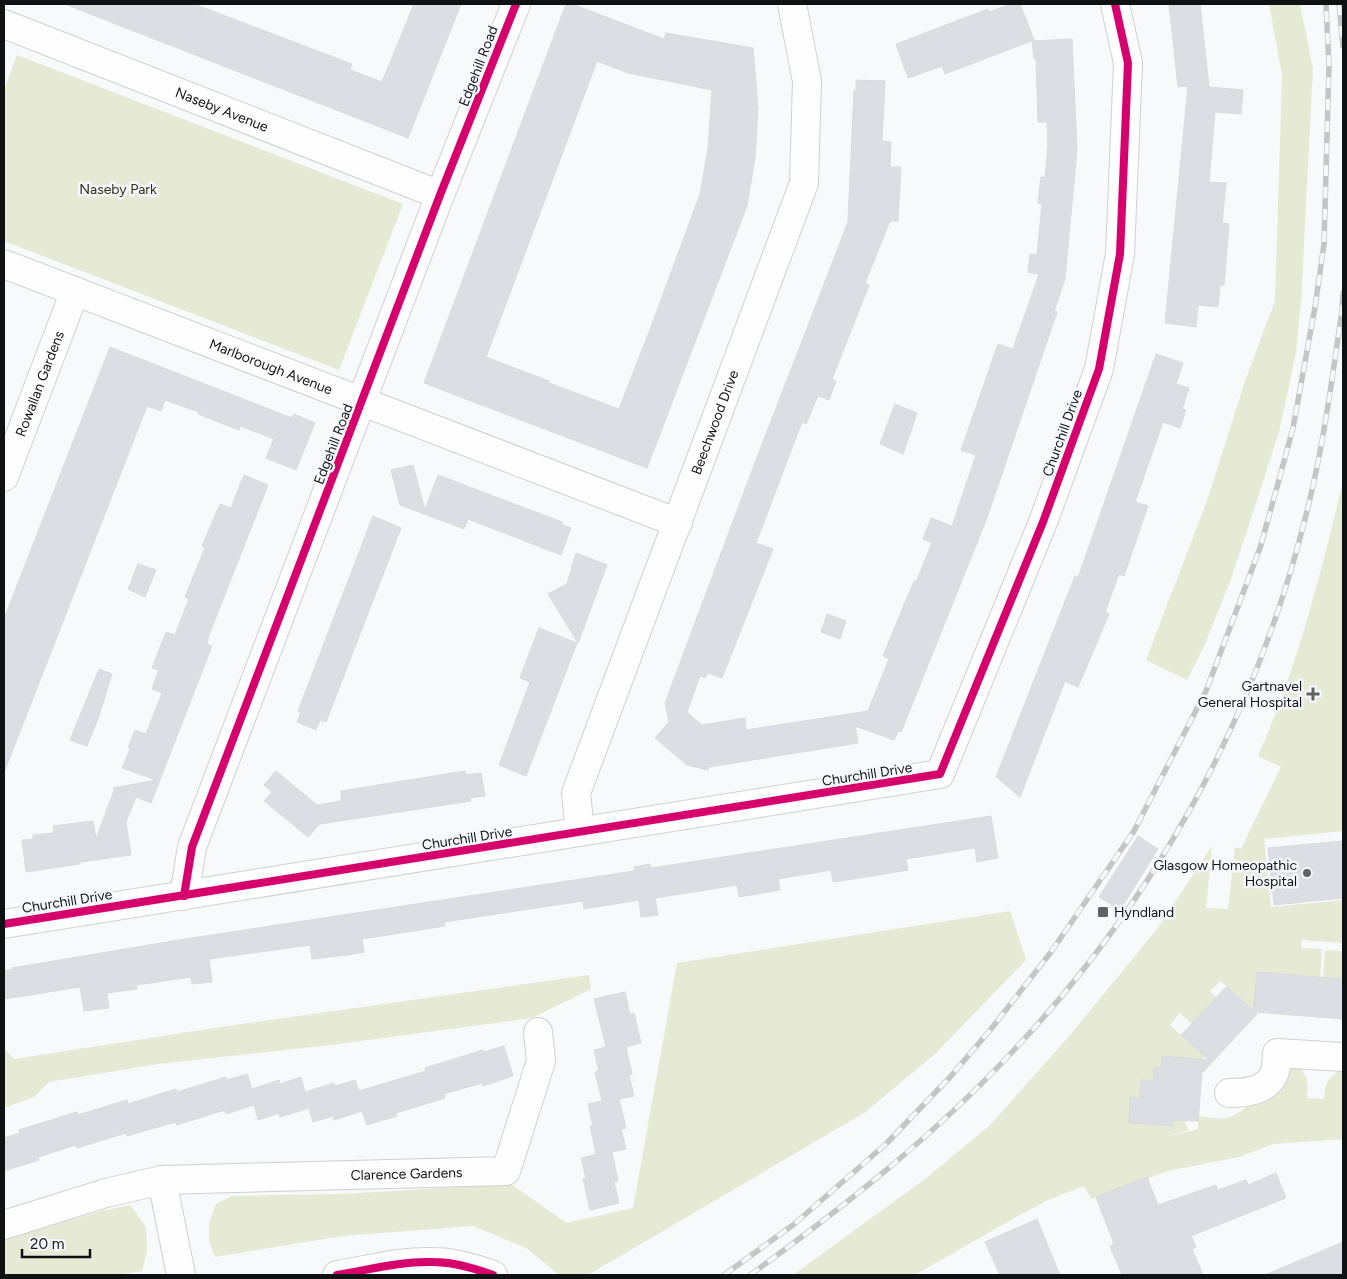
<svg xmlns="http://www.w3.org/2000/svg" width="1347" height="1279" font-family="Figtree,sans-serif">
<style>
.green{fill:#e6ead4}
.building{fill:#dbdfe4;stroke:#d9dbdd;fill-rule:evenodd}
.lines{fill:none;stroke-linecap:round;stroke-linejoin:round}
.minor-casing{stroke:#ced0d1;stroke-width:30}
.minor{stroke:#fefefe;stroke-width:28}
.rail-casing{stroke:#c5c5c6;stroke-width:5.5}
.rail{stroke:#f5f8fd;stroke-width:4;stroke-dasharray:11;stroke-linecap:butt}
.cycleway-casing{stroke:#f5f8fd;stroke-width:11}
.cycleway{stroke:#d6006c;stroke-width:8}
.poi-dot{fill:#616264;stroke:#f5f8fd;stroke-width:2}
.labels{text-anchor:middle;stroke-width:5;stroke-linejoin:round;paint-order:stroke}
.street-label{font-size:14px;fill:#101113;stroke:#f5f8fd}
.park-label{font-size:14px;fill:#2d3011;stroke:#f5f8fd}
.poi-label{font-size:14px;fill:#101113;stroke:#f5f8fd;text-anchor:end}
</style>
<rect width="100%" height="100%" fill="#f7f9fb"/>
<g class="green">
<path d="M1269,4H1300L1313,69L1301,303L1296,353L1279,432L1256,503L1231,579L1205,644L1187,680L1146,660L1207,501L1245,381L1275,301L1282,75Z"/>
<path d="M17,55L403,204L339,370L4,241V90Z"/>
<path d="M1343,481V831L1264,839L1271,907L1343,900V943L1302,940L1301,948L1322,949L1320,977L1257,972L1255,988L1259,989L1257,1013L1255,1017L1236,1000L1239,996L1220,981L1210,991L1216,997L1192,1024L1180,1013L1170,1025L1193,1046L1208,1053L1203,1059V1063L1178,1061L1177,1057L1162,1056L1161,1068L1154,1067L1153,1081L1141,1080L1140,1098L1130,1097L1129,1123L1172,1126L1173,1120L1185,1121L1188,1130L1163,1137L1198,1129V1116C1207,1117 1218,1120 1226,1118C1251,1112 1267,1082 1282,1064L1300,1068C1309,1079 1308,1084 1307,1098L1324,1099C1325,1084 1328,1075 1343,1070V1139L1273,1144L1239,1157L1168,1171L1091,1199L1084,1186L1050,1199L1016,1217L915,1275H793L925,1179L989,1126L1071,1034L1157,929L1212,846L1206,908L1228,909L1235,847L1241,849L1281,767L1258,756C1297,668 1321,574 1343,481Z"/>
<path d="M1010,911L1026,960L936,1053L864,1113L588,1275H559L526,1248L473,1226L343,1236L215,1257C206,1236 207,1225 216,1204L232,1196L340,1194L511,1184L566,1223L633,1208L677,963Z"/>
<path d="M1325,950L1343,951V979L1323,978Z"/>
<path d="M589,975L591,989L532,1018L331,1045L158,1064L49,1082L34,1097L4,1108V1048L14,1059L234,1025Z"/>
<path d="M130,1205L146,1227L147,1250L142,1271L119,1275H4V1240L101,1211Z"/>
</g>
<g class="building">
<path d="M68,4H194L352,64L350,70L382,82L414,4H461L408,138L67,5Z"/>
<path d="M566,4H572L664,39L666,33L753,48L758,108L755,157L747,206L647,468L424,383ZM597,61L628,73L712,90L708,149L700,194L651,327L619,409L549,383V381L486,357Z"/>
<path d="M1011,4H1020L1034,40L945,74L942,66L908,78L896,44L988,9L989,12Z"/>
<path d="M1169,4H1200L1209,87L1243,90L1241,114L1215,112L1209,182L1226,183L1222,223L1229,224L1224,285H1220L1218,307L1198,305L1196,327L1165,323L1188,86L1178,87Z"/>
<path d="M1072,39L1077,150L1065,279L1054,311L1057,312L987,518L901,732L898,731L894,740L855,726L858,743L709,767L708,770L687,765L655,738L669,722L665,703L756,460L848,222L854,90H856V80L885,81L882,141L891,142L890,167H901L898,221H890L865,283L869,285L832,379L836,381L829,400L818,396L806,424L802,422L756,543L773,549L722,678L708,673L705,678L700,676L687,712L702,725L745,718L746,730L868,711L889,659L883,656L914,581L916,582L932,543L923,539L931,518L952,526L976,455L961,450L998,344L1013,349L1039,274L1028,272L1030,254L1037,255L1042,204L1038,203L1041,177H1045L1048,145L1047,122H1038L1036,59H1034L1032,41Z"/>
<path d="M110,347L292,418L294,414L315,423L296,470L266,458L274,439L240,426L239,430L198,414L199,412L165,400L161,411L147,406L5,770H4V619Z"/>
<path d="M1156,354L1183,363L1176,384L1189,388L1182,409L1186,410L1180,428L1163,422L1135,502L1148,506L1124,576L1119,574L1105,612L1109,614L1078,687L1065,681L1020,797L996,777L1075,576L1078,578Z"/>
<path d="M895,404L917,413L903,454L880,444Z"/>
<path d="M413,465L425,510L438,475L562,522V525L571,528L561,555L468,519L464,529L400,505L391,470Z"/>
<path d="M244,475L268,485L209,635L207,644L212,646L151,803L136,797L126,822L131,855L80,862V864L26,872L22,840L33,839V835L54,833L53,826L93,821L96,839L115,788H113L156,780L122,768L130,749L128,748L135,730L146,734L162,693L152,689L159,670L152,668L166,632L175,635L189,599L185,597L205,548L202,546L220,504L231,508Z"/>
<path d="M373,516L401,528L326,722L320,720L316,730L297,722L301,712L298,711Z"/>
<path d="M576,553L607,565L578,643L548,594L567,584Z"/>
<path d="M138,564L156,570L145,597L128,589Z"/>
<path d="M827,614L846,621L840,639L821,632Z"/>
<path d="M539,628L577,643L526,776L499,765L530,682L520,678Z"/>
<path d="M99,669L112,674L99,716L87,746L70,740Z"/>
<path d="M276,771L317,805L341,801V791L465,771L466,775L481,773L485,796L470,798L471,801L320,824L308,837L264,801L272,792L264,785Z"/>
<path d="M991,816L998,858L977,862L975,848L906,859L908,870L853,879L833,882L831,870L778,879L780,890L739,897L737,885L655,898L658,915L641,917L639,900L584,909L583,901L444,922L445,926L362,939L364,952L347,955L312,959L310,945L209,959L212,982L192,984L191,977L136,985L137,989L107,993L109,1008L84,1011L80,987L4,999V971L13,969L12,968L185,939L634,871V867L650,864L651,868Z"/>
<path d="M1138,836L1158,849L1120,910L1099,897Z"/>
<path d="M1343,841V898L1274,905L1268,848Z"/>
<path d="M1257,972L1343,979V1019L1255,1012L1257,1014L1202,1073L1198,1121L1173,1120V1126L1129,1123L1130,1097L1140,1098L1141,1080L1153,1081L1154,1067L1161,1068L1162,1056L1209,1060L1181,1035L1227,986L1253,1011Z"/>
<path d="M625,992L630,1014L634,1013L641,1043L626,1047L632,1074L629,1075L634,1096L619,1099L626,1128L621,1129L626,1149L612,1152L618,1181L614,1182L619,1203L590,1210L583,1179L586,1178L581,1158L596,1154L590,1126H593L588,1104L602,1101L595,1072L599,1071L594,1050L606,1047L594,999Z"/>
<path d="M504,1046L513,1076L483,1086L482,1083L444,1094L445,1098L396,1113L397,1116L367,1125L362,1111L334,1120L333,1116L313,1122L309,1108L280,1117L279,1113L258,1120L254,1105L226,1114L225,1110L177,1125L175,1122L127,1136L126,1133L77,1148L76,1145L38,1157L39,1160L4,1171V1138L20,1133L19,1130L77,1112L78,1115L127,1100L128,1104L176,1089L177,1092L226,1077L227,1080L247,1074L252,1089L279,1080L280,1084L301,1077L305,1092L334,1083L335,1086L355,1080L359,1091L426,1071L425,1068L483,1050L484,1052Z"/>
<path d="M1276,1173L1286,1198L1191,1236L1196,1247L1192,1249L1203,1275H1122L1110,1246L1114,1244L1096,1197L1147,1177L1158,1205L1216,1185L1218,1190L1246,1180L1248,1185Z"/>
<path d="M1037,1219L1060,1275H1000L985,1242Z"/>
<path d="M1343,1242V1275H1265Z"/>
</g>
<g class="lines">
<g class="minor-casing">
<g id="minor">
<path id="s1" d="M4,24L440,195"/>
<path id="s2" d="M4,264L678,523"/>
<path id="s3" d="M4,477L75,291"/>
<path id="s4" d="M580,832L576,793L804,183L807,81L792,4"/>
<path d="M184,896L192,847L440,195L516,4"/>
<path d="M4,924L940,774L1043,522L1099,369L1120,254L1128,63L1115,4"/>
<path d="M1229,1093C1245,1093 1267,1091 1274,1074C1277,1068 1276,1059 1277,1053L1343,1057"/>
<path d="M162,1180L181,1275"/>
<path id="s5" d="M4,1225L106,1193L162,1180L506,1171L541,1061L538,1032"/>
<path d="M337,1275C368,1270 401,1261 433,1262C453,1262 474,1268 493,1275"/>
</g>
</g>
<use href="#minor" class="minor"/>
<g class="rail-casing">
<g id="rail">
<path d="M1339,4L1343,46"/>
<path d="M724,1275L793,1225L886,1144L951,1076L991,1029L1051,952L1134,831L1206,691L1260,548L1277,487L1293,428L1315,307L1324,244L1329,65L1326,4"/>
<path d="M750,1275C844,1207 935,1135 1014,1050C1155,900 1255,718 1305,519C1323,450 1332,380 1342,310L1343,293"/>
</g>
</g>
<use href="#rail" class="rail"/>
<g class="cycleway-casing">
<g id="cycleway">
<path d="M184,896L192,847L440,195L516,4"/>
<path d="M4,924L940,774L1043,522L1099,369L1120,254L1128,63L1115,4"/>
<path d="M337,1275C368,1270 401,1261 433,1262C453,1262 474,1268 493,1275"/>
</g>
</g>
<use href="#cycleway" class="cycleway"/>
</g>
<g class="poi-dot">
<path d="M1310.5 686.5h5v5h5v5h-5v5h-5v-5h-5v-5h5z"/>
<circle cx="1307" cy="873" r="5"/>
<rect x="1097" y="906" width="12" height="12" rx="2.5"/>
</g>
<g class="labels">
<g class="street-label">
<text transform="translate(478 66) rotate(-69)" y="5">Edgehill Road</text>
<text dy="5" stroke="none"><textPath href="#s1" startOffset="234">Naseby Avenue</textPath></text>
<text dy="5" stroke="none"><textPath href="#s2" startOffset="286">Marlborough Avenue</textPath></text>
<text dy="5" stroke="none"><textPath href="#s3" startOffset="100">Rowallan Gardens</textPath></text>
<text dy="5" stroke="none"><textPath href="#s4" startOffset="435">Beechwood Drive</textPath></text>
<text transform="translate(1062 433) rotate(-70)" y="5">Churchill Drive</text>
<text transform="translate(333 444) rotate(-69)" y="5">Edgehill Road</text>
<text transform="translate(867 774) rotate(-9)" y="5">Churchill Drive</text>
<text transform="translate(467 838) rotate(-9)" y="5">Churchill Drive</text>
<text transform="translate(67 901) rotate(-9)" y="5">Churchill Drive</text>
<text dy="5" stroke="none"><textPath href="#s5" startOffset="409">Clarence Gardens</textPath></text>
</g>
<g class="park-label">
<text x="118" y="194">Naseby Park</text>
</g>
<g class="poi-label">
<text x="1302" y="691">Gartnavel<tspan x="1302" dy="16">General Hospital</tspan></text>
<text x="1297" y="870">Glasgow Homeopathic<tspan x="1297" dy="16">Hospital</tspan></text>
<text x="1114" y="917" text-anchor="start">Hyndland</text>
</g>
</g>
<rect width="1347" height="1279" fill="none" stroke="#101113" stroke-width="10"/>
<path d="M22 1249v8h68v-8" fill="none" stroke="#101113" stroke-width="2.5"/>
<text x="30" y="1249" font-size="15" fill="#101113" stroke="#f5f8fd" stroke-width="4" paint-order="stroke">20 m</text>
</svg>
